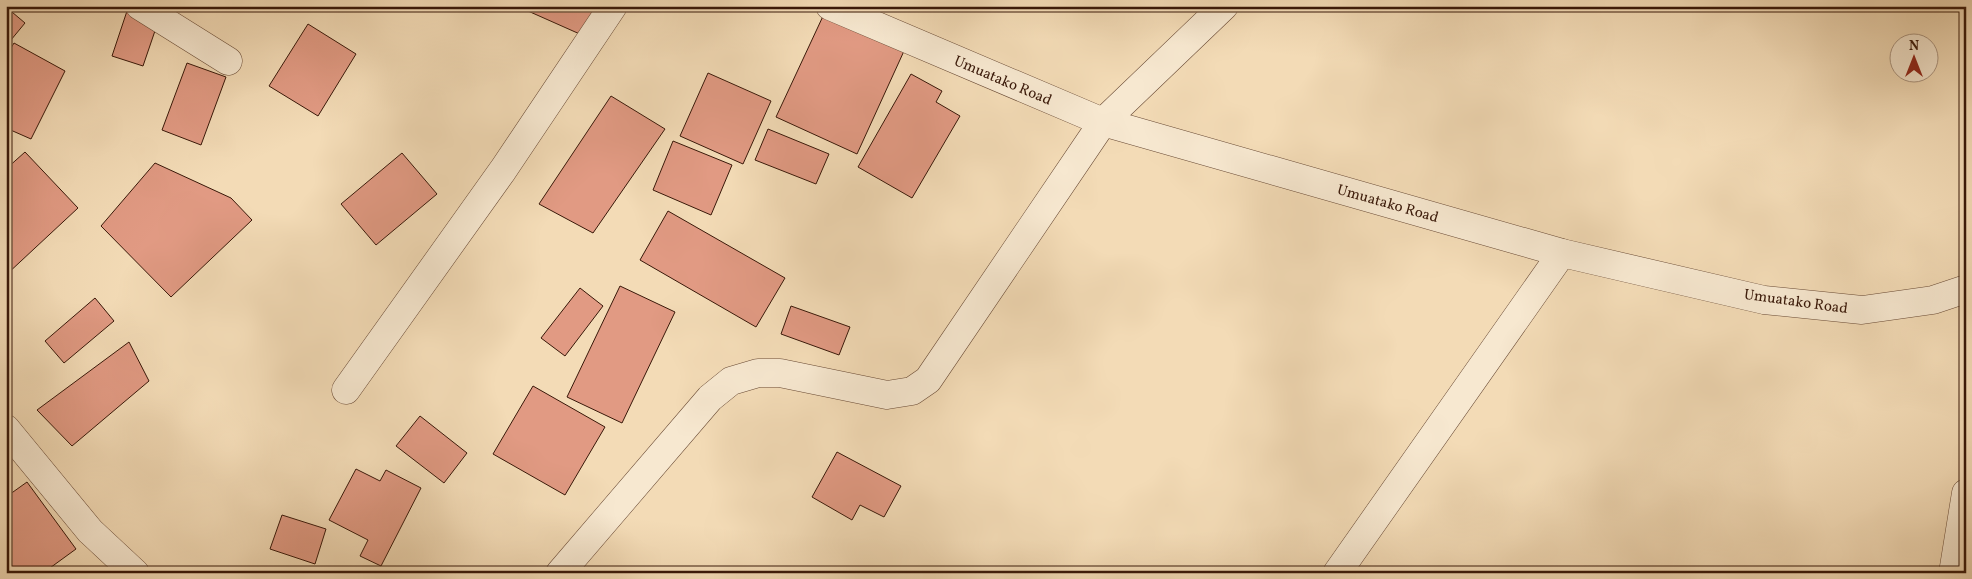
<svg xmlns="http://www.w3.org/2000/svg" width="1972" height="579" font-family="Vollkorn,serif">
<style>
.building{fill:#e19a83;stroke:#391809}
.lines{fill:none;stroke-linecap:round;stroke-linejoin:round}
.street-casing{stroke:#684934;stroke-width:29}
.street{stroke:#f7e8d0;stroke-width:28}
.labels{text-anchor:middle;stroke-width:4;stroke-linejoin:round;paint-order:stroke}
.street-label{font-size:15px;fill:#391809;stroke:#f7e8d0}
</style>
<rect width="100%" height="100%" fill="#f3dbb6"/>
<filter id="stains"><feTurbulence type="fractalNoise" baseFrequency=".004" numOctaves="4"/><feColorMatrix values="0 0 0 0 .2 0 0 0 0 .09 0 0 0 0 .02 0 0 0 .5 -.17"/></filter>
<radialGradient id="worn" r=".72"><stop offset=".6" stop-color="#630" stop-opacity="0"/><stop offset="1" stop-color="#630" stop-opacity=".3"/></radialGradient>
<g class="building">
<path d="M531,6H595L582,35L528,11Z"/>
<path d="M6,7L25,23L6,46Z"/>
<path d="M127,11L158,22L143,66L112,56Z"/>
<path d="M824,14L904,51L857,154L776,117Z"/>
<path d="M308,24L356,54L318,116L269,86Z"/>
<path d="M14,43L65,71L31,139L6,128V56Z"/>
<path d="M187,63L226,77L201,145L162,130Z"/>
<path d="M708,73L771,101L743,164L680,136Z"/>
<path d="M911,74L942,91L936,102L960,116L912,198L858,167Z"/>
<path d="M611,96L665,129L593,233L539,204Z"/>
<path d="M768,129L829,154L816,184L755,160Z"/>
<path d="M673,141L732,165L711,215L653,190Z"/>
<path d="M25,152L78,208L6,275V169Z"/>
<path d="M402,153L437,194L376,245L341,204Z"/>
<path d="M155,163L231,198L252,220L171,297L101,226Z"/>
<path d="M668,211L785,278L756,327L640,260Z"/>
<path d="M620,286L675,312L622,423L567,397Z"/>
<path d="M580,288L603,306L565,356L541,338Z"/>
<path d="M95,298L114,321L64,363L45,341Z"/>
<path d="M791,306L850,327L839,355L781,334Z"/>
<path d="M129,342L149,381L72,446L37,410Z"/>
<path d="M533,386L605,427L565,495L493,454Z"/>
<path d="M420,416L467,453L444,483L396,446Z"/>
<path d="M837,452L901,486L884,517L860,505L852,520L812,497Z"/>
<path d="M356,469L380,481L386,470L421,488L381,566L360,556L368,540L329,520Z"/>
<path d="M27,482L76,549L43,573H6V497Z"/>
<path d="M282,515L326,529L315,564L270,549Z"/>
</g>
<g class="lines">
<g class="street-casing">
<g id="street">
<path d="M140,6L228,61"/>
<path d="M830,6L1103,122L1562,253L1764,300L1862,310L1933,300L1966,289"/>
<path d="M346,390L503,170L613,6"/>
<path d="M6,429L90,531L135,573"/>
<path d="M560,573L710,398L731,381L758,373H780L887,395L912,391L928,380L1103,122L1224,6"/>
<path d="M1337,573L1562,253"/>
<path d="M1953,573L1966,493"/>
</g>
</g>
<use href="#street" class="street"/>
</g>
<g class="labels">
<g class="street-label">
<text transform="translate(1003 80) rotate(23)" y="5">Umuatako Road</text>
<text transform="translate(1388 203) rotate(16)" y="5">Umuatako Road</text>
<text transform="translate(1796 301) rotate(8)" y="5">Umuatako Road</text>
</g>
</g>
<rect width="1972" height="579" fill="none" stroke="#f3dbb6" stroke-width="25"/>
<rect x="8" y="8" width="1957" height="564" fill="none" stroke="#391809" stroke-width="2.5"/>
<rect x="12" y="12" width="1947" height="554" fill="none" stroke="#391809"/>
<g transform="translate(1914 58)"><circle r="24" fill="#f7e8d0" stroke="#ab9580"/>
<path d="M0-4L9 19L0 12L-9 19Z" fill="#8f2418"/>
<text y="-8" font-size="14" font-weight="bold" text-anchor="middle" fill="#391809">N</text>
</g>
<rect width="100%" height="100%" filter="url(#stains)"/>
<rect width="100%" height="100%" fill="url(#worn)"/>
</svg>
